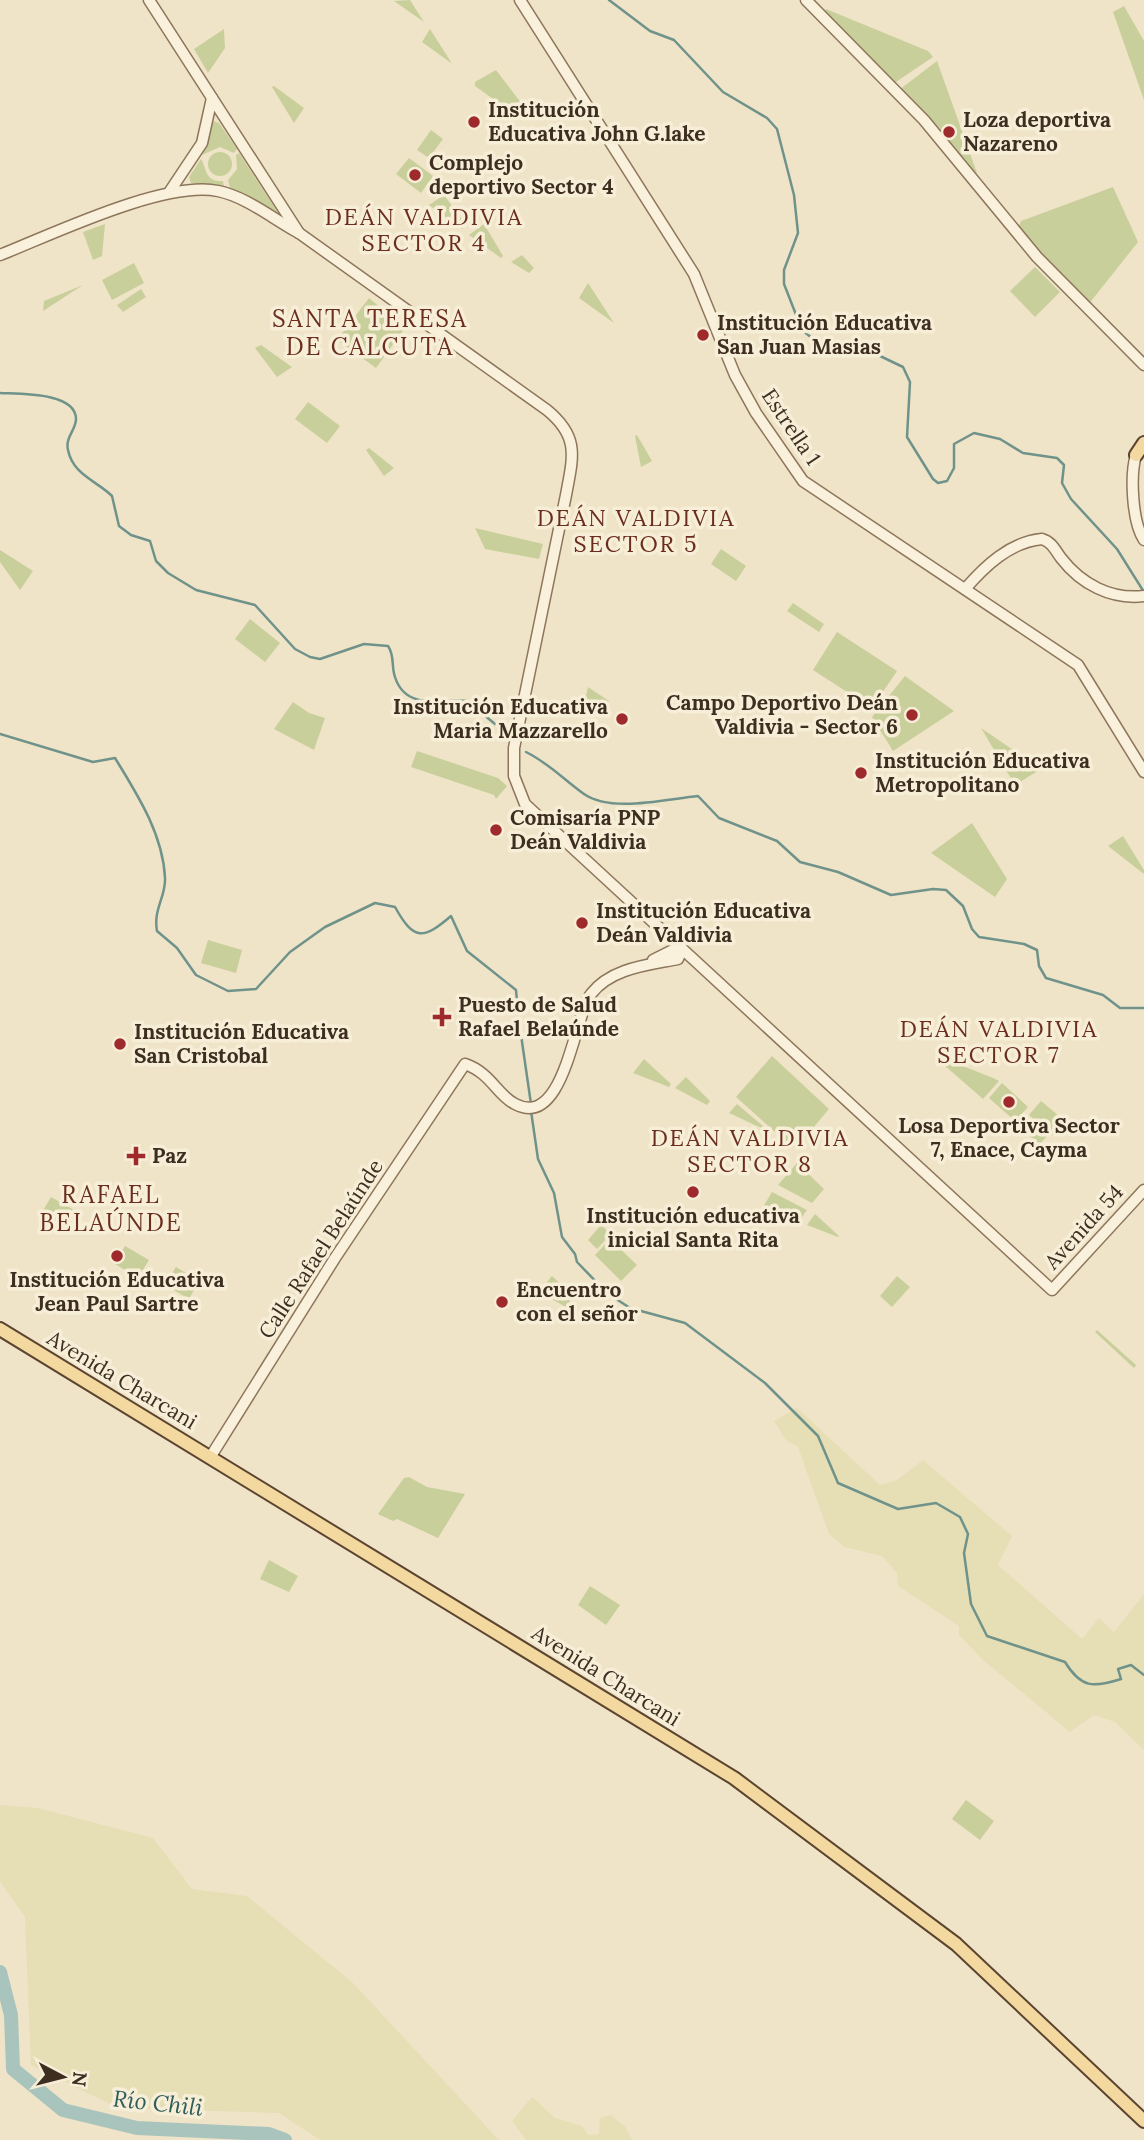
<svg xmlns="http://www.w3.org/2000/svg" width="1144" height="2140" font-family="Lora,serif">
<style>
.farmland{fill:#e6deb5}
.green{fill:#c9cf9b}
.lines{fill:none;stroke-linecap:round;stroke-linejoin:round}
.stream{stroke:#6f938a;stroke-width:2.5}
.river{stroke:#a9c4bc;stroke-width:14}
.minor-casing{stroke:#8d765c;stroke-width:13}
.major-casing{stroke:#5b4430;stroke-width:16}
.minor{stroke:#faf1dc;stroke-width:10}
.major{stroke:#f3d9a0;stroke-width:12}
.poi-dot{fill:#9e2a2b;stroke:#f7eed8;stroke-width:2.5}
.labels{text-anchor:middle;stroke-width:7;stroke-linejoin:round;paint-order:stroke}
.poi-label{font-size:21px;font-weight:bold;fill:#3d2e20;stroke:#f7eed8;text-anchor:start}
.street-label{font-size:21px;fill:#3d2e20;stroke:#f7eed8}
.neighbourhood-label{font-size:23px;letter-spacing:2px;fill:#6b2e1e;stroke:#f7eed8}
.water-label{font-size:23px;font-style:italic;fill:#2f5d5a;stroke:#f7eed8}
.quarter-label{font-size:24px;letter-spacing:2px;fill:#6b2e1e;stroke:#f7eed8}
</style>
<rect width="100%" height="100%" fill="#f0e4c8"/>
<g class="farmland">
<path d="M797,1408L880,1485L897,1480L923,1460L1012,1536L998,1565L1082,1639L1099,1618L1114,1632L1144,1594V1750L1115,1722L1094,1715L1070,1732L983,1660L959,1635V1626L898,1586L897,1573L882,1556L844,1547L829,1534L798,1447L786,1440L774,1421Z"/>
<path d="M0,1805L38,1808L153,1838L192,1889L247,1896L353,1983L499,2140H320L279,2113L118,2108L31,2065L25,1917L0,1882Z"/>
<path d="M532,2097L555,2118L582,2126L588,2135L599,2134L600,2118L610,2115L625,2126L632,2140H526L512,2121Z"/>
</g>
<g class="green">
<path d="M410,0L424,22L394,1Z"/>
<path d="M1124,6L1144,41V100L1113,12Z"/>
<path d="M826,9L928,51L933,57L893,84L823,13Z"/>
<path d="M224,29L225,48L208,73L194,49Z"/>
<path d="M430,29L451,62V63L422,42Z"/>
<path d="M937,61L977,173L974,174L899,90Z"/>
<path d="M496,70L522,104L511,112L475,86V82Z"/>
<path d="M274,86L304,108L294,123L272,87Z"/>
<path d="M213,121L219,123L237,149L234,153L220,147L202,155Z"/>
<path d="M431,130L443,139L429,158L417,150Z"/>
<circle cx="220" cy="164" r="12"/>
<path d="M239,153L279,214L278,215L230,188L228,180L237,169L236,155Z"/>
<path d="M409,158L433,176L421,193L396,174Z"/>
<path d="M201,159C207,168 204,182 223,181L224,187L191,183L189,177Z"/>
<path d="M1113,187L1138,242L1088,305L1018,228L1021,221Z"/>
<path d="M444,195L466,225L462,229L429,205Z"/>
<path d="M105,224L102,256L93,260L83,232Z"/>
<path d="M484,224L503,256L501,258L469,235Z"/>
<path d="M522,255L534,268L529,273L511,262Z"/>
<path d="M134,263L144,283L112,300L102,280Z"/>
<path d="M1035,267L1060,292L1035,317L1010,291Z"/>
<path d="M588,283L614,323L579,298Z"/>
<path d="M83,285L43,311L44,301Z"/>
<path d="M141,289L146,297L123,312L117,305Z"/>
<path d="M369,298L405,328L376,368L337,340Z"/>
<path d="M261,345L292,367L277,377L255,348Z"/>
<path d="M308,402L340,426L327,443L295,419Z"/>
<path d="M637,435L652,461L641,467L635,436Z"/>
<path d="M369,448L394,468L384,476L366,450Z"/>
<path d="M475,528L543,544L539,559L485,549Z"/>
<path d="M721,549L746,566L736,581L711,564Z"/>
<path d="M0,550L33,571L20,590L0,562Z"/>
<path d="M793,603L824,624L819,632L787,611Z"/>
<path d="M250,619L280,643L265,662L235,639Z"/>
<path d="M837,632L897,671L872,708L813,670Z"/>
<path d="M905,676L954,711L893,751L872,717Z"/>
<path d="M588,687L609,701L600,716L583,709Z"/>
<path d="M293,702L309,713L325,718L314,750L274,729Z"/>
<path d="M981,728L1041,769L1015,785Z"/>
<path d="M417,751L498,778L507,786L496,799L494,795L411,767Z"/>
<path d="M972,823L1007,879L995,897L931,853Z"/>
<path d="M1123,836L1144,870V874L1108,846Z"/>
<path d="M208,940L242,950L236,973L201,963Z"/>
<path d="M772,1056L829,1109L797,1147H792L736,1097Z"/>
<path d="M644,1059L671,1084L669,1087L633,1073Z"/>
<path d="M948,1060L993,1078L999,1081L983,1099L944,1065Z"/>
<path d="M686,1077L710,1101L707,1105L675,1088Z"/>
<path d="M1002,1083L1028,1107L1015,1121L989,1098Z"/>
<path d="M1041,1101L1065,1121L1052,1136L1029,1115Z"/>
<path d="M737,1104L770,1132L729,1113Z"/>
<path d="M1028,1122L1047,1136L1040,1144L1022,1130Z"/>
<path d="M797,1163L824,1189L812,1203L778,1185Z"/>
<path d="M772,1192L807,1210L799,1221L763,1207Z"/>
<path d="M51,1197L74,1210L66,1227L42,1212Z"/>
<path d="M815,1214L839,1236L838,1237L807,1225Z"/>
<path d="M601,1225L611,1234L597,1249L588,1240Z"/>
<path d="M610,1239L637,1265L621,1281L595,1255Z"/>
<path d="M125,1246L149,1260L138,1278L115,1264Z"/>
<path d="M176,1267L199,1281L189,1299L165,1285Z"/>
<path d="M552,1276L568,1291L571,1310L543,1294L542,1288Z"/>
<path d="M897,1276L910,1287L892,1307L880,1296Z"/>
<path d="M1097,1330L1136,1365L1134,1368L1095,1332Z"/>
<path d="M409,1477L427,1487L465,1494L438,1538L397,1519L393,1521L378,1514L404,1478Z"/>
<path d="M269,1560L298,1576L289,1592L260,1579Z"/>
<path d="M590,1586L620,1605L606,1625L578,1605Z"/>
<path d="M966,1800L994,1821L980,1840L952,1819Z"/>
</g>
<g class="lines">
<g class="stream">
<path d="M609,0L650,31L674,40L723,92L767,118L777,129L794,195L798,233L784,270V284L802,330L818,343L878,355L903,367L910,382L907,437L933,479L938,483L947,481L954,468V444L974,433L1000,439L1023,453L1057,458L1064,465L1062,483L1071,499L1117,549L1144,592"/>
<path d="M0,393C19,394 76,392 76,419C76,430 65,437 68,450C73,475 97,481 112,496L119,526L131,535L150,541L156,561L168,573L196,590L255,605L295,649L310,657L320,659L364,644L388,646C395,656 391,666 395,677C406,712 444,698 467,701L495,724"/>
<path d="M0,734L93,762L115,758C137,794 163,834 165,878C166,897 153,909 157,931L177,948L196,975L228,991L256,989L290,952L325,927L375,903L395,907C414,941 423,940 451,916L467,951L516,990L517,1001"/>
<path d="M526,752C550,764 563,779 584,794C611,813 666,799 698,796L719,818L777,841L800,862L838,872L891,895L933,889L946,890L963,906L972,929L979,937L1024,944L1037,950L1039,966L1046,978L1103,995L1120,1008H1144"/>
<path d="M520,1028L531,1104"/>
<path d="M531,1111L538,1159L554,1193L562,1237L575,1254L577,1262L607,1293L630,1308L685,1323L765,1383L818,1436L838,1483L898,1509L936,1503L960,1517L968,1534L964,1553L971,1604L987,1636L1065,1662C1081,1688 1093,1688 1121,1679L1118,1669L1131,1665L1144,1675"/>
</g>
<path class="river" d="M0,1972L11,2015L13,2069L63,2110L137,2128L269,2134L285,2140"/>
<g class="minor-casing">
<g id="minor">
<path d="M149,0L299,233L547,410C580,437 573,457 566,495L514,748V776L525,804L1052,1290L1144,1190"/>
<path d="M520,0L694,274L735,375L756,413L803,481L1078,665L1144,772"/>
<path d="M806,0L924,120L1037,257L1144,365"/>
<path d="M170,191L202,143L212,98"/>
<path d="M0,255C53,234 165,180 218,191C247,197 273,219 299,233"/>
<path d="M1136,455C1130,475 1132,522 1144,540"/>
<path d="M965,589C985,566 1010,542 1042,539C1052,542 1055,550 1061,558C1081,584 1111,600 1144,596"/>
<path d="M653,960L679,947"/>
<path d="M211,1456L335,1258L465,1064C491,1073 497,1095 515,1104C565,1130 574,1015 591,994C611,968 648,965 678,959L682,949"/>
</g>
</g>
<g class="major-casing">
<g id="major">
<path d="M1136,455L1144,443"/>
<path d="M0,1329L734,1778L956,1944L1144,2121"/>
</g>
</g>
<use href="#minor" class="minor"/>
<use href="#major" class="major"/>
</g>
<g class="poi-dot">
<circle cx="474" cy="122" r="7"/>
<circle cx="949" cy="132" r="7"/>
<circle cx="415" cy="175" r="7"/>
<circle cx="703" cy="335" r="7"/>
<circle cx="912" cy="715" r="7"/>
<circle cx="622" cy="719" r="7"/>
<circle cx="861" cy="773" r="7"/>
<circle cx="496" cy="830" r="7"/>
<circle cx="582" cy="923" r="7"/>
<path d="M438.5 1006.5h7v7h7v7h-7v7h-7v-7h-7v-7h7z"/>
<circle cx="120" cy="1044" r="7"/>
<circle cx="1009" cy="1102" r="7"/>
<path d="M132.5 1145.5h7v7h7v7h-7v7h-7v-7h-7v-7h7z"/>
<circle cx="693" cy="1192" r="7"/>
<circle cx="117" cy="1256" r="7"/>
<circle cx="502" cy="1302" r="7"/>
</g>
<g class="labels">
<g class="poi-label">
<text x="488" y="117">Institución<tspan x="488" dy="24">Educativa John G.lake</tspan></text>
<text x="963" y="127">Loza deportiva<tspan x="963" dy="24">Nazareno</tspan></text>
<text x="429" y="170">Complejo<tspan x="429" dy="24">deportivo Sector 4</tspan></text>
<text x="717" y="330">Institución Educativa<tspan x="717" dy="24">San Juan Masias</tspan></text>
<text x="898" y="710" text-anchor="end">Campo Deportivo Deán<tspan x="898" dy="24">Valdivia - Sector 6</tspan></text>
<text x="608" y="714" text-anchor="end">Institución Educativa<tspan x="608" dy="24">Maria Mazzarello</tspan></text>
<text x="875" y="768">Institución Educativa<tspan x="875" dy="24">Metropolitano</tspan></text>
<text x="510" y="825">Comisaría PNP<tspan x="510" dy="24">Deán Valdivia</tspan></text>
<text x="596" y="918">Institución Educativa<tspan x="596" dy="24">Deán Valdivia</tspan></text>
<text x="458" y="1012">Puesto de Salud<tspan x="458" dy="24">Rafael Belaúnde</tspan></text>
<text x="134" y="1039">Institución Educativa<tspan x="134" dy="24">San Cristobal</tspan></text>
<text x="1009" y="1133" text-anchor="middle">Losa Deportiva Sector<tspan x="1009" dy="24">7, Enace, Cayma</tspan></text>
<text x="152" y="1163">Paz</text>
<text x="693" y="1223" text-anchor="middle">Institución educativa<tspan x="693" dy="24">inicial Santa Rita</tspan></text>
<text x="117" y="1287" text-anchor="middle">Institución Educativa<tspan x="117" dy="24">Jean Paul Sartre</tspan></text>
<text x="516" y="1297">Encuentro<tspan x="516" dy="24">con el señor</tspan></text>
</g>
<g class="street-label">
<text transform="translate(791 427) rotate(56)" y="7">Estrella 1</text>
<text transform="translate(1084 1227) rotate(-48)" y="7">Avenida 54</text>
<text transform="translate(321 1249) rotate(-57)" y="7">Calle Rafael Belaúnde</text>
<text transform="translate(122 1380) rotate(31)" y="7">Avenida Charcani</text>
<text transform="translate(606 1676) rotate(32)" y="7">Avenida Charcani</text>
</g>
<g class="neighbourhood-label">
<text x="424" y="225">DEÁN VALDIVIA<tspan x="424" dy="26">SECTOR 4</tspan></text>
<text x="636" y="526">DEÁN VALDIVIA<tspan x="636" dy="26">SECTOR 5</tspan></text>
<text x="999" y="1037">DEÁN VALDIVIA<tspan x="999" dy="26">SECTOR 7</tspan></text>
<text x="750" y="1146">DEÁN VALDIVIA<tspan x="750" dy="26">SECTOR 8</tspan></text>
</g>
<g class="water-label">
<text transform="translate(158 2103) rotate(6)" y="8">Río Chili</text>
</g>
<g class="quarter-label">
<text x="370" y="327">SANTA TERESA<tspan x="370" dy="28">DE CALCUTA</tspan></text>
<text x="111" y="1203">RAFAEL<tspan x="111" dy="28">BELAÚNDE</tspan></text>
</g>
</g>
<g transform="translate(63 2077) rotate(97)" stroke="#f7eed8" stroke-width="5" paint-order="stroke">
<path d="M0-5L12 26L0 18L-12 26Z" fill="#3d2e20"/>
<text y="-10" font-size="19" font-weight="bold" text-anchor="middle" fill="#3d2e20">N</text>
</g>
</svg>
